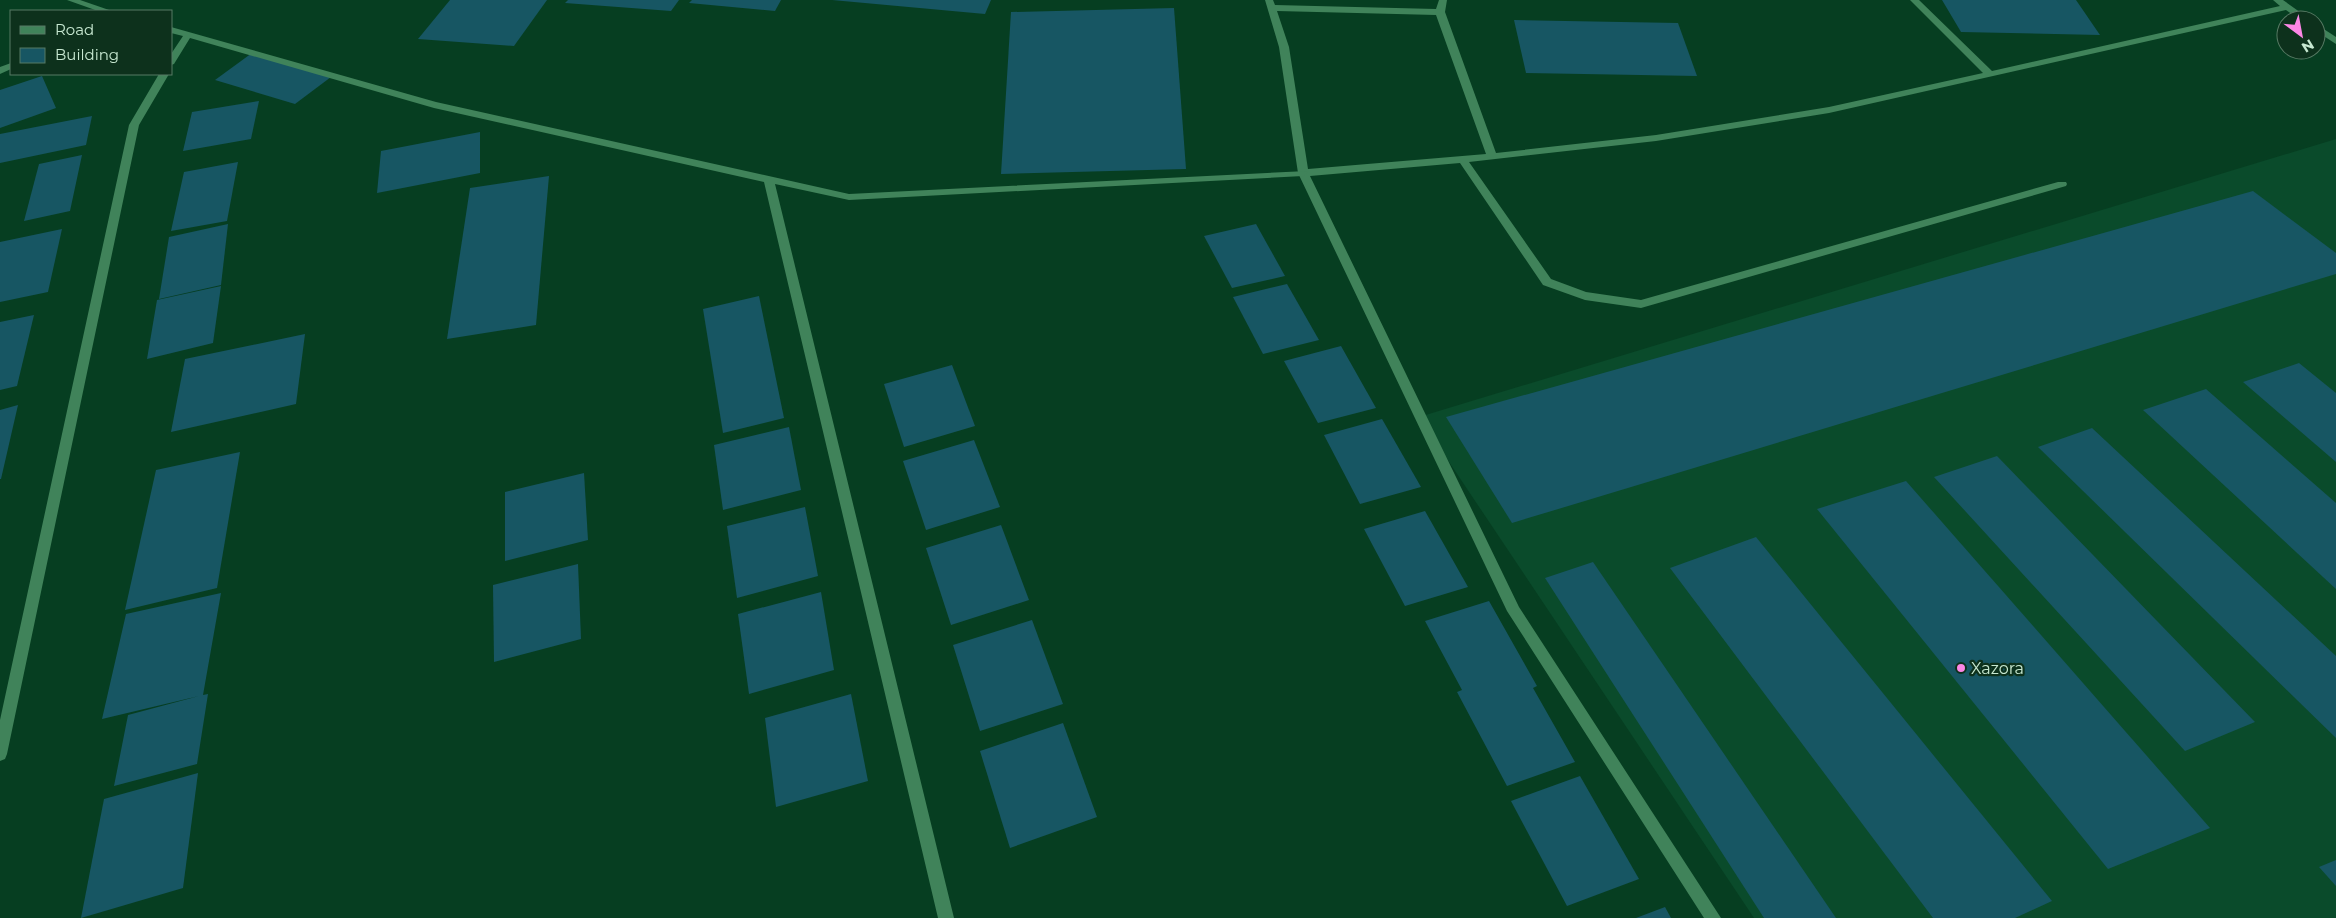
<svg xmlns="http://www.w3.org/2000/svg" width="2336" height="918" font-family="Montserrat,sans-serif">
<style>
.built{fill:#0a4b2b}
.building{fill:#175663}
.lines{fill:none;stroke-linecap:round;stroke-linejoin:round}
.service{fill:#40835a;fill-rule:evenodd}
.minor{fill:#40835a;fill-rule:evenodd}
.poi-dot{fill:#fb87e5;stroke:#0d311c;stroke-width:2}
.labels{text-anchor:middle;stroke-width:4.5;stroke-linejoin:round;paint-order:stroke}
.poi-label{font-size:16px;fill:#c7e8d1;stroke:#0d311c;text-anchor:start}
</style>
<rect width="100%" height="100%" fill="#063e21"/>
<path class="built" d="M2336,139V918H1754L1419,417Z"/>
<g class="building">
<path d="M450,0H547L514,46L418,39Z"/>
<path d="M568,0H679L671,11L565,3Z"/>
<path d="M692,0H781L775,11L689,3Z"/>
<path d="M832,0H991L985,14Z"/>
<path d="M1942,0H2076L2100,35L1961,32Z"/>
<path d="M1174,8L1186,169L1001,174L1011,12Z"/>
<path d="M1514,20L1678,23L1697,76L1526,73Z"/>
<path d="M252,53L331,77L295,104L215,80Z"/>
<path d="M42,76L56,108L0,128V90Z"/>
<path d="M259,101L251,139L183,151L192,112Z"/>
<path d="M92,116L86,145L0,163V134Z"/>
<path d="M480,132V173L377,193L381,151Z"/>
<path d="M82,155L70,211L24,221L39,164Z"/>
<path d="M238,162L227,221L171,231L184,172Z"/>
<path d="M549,176L536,325L447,339L470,188Z"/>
<path d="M2253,191L2336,253V274L1512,523L1446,417Z"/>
<path d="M228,224L221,285L159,299L169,237Z"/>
<path d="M1256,224L1285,276L1232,288L1204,236Z"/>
<path d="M62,229L48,292L0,302V242Z"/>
<path d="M1287,284L1319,340L1263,354L1233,297Z"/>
<path d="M221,286L213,343L147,359L157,300Z"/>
<path d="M759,296L784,418L723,433L703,309Z"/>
<path d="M34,315L17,386L0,390V322Z"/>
<path d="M305,334L296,404L171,432L185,359Z"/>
<path d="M1341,346L1376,408L1318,423L1284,361Z"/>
<path d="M2299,363L2336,393V462L2243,382Z"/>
<path d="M952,365L975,426L904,447L884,384Z"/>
<path d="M2206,389L2336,503V589L2143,410Z"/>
<path d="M18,405L1,479H0V410Z"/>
<path d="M1382,419L1421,487L1360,504L1324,435Z"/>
<path d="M789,427L801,490L723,510L714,445Z"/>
<path d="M2092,428L2336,656V738L2038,447Z"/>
<path d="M974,440L1000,507L926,530L903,461Z"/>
<path d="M240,452L217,588L125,610L156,470Z"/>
<path d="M1997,456L2255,722L2185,751L1934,477Z"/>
<path d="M584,473L588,540L505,561V492Z"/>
<path d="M1906,481L2210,828L2108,869L1817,509Z"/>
<path d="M805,507L818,576L737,598L727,526Z"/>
<path d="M1425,511L1468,587L1405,606L1364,529Z"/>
<path d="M1001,525L1029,600L951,625L926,548Z"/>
<path d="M1756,537L2052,901L2015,918H1933L1670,568Z"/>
<path d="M1593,562L1836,918H1764L1545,578Z"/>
<path d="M578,564L581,639L494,662L493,585Z"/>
<path d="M821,592L834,670L749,694L738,614Z"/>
<path d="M221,593L203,695L208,694L197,764L114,786L128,715L199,696L102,719L126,614Z"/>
<path d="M1489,601L1537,686L1533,688L1575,762L1507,786L1457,692L1462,690L1425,621Z"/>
<path d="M1032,620L1063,704L980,731L953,645Z"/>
<path d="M851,694L868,781L776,807L765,718Z"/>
<path d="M1063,723L1097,817L1010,848L980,751Z"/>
<path d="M198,773L183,888L81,918L104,799Z"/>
<path d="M1580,776L1639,879L1567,906L1511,801Z"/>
<path d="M2336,860V886L2319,867Z"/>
<path d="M1665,907L1671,918H1636Z"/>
</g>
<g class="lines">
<g class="service">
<path d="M1265,0H1273L1275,5L1436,9L1439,0H1447L1445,12L1496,153L1656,135L1829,107L1983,73L1910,0H1919L1992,71L2280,6L2273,0H2283L2311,20H2300L2286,10L1829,113L1656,141L1469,162L1551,279L1586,292L1641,300L2058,182H2066L2067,184L2066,186L1641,308L1585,300L1543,285L1460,163L1310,176L1519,607L1721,918H1704L1507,611L1298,173L1279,47ZM1277,11L1436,15L1486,154L1308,169L1289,47Z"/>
<path d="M2316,24L2336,37V44L2316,31Z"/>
</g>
<g class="minor">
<path d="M67,0H80L112,11H98Z"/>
<path d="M171,27L436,102L849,194L1307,171L1308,173L1303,176L849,200L775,184L954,918H938L764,182L434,108L190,38L174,64L171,65V54L183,36L171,33Z"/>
<path d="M11,63V69L0,74V67Z"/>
<path d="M159,74H169L139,125L7,754L5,759L0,761V720L129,125Z"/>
</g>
</g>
<circle class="poi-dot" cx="1961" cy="668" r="5"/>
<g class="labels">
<g class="poi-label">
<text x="1971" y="674">Xazora</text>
</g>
</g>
<rect x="10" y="10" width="162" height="65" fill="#0d311c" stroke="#577a64"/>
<rect x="20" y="26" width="25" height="8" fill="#40835a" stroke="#577a64"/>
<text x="55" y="35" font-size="15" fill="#c7e8d1">Road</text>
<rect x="20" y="48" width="25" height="15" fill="#175663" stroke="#577a64"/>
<text x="55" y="60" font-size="15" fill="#c7e8d1">Building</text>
<g transform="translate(2301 35) rotate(148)"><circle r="24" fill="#0d311c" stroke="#577a64"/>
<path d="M0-4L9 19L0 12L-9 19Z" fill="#fb87e5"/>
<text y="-8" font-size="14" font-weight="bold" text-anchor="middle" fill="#c7e8d1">N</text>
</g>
</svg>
